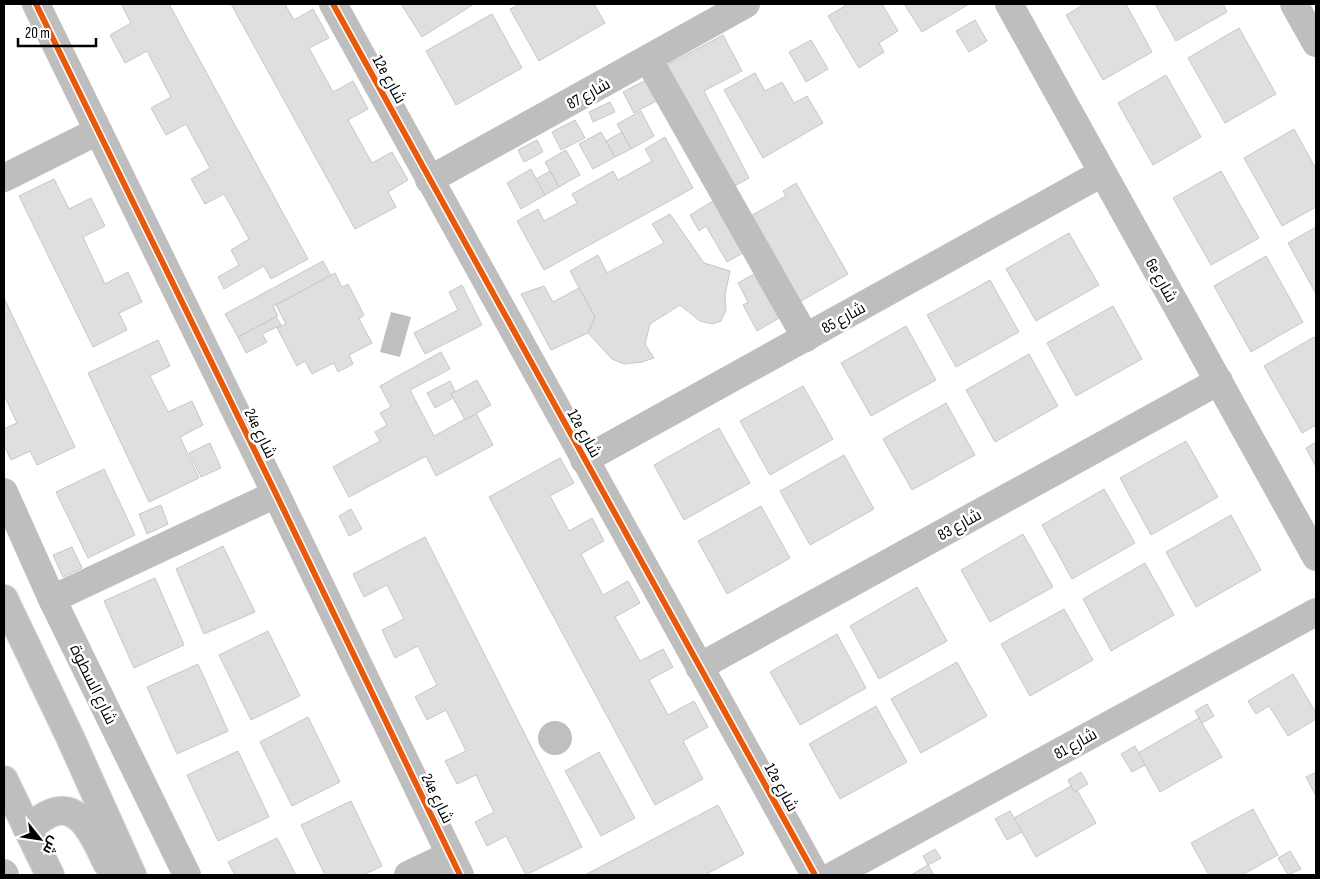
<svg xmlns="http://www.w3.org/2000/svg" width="1320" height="879" font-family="'Sofia Sans Condensed',Cairo,sans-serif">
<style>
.water{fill:#bfbfbf}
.building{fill:#dfdfdf;stroke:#c7c7c7}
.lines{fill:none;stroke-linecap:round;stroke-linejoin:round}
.major-casing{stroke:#dbdbdb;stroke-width:30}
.minor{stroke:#bebebe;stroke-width:28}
.major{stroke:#bebebe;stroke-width:28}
.cycleway-casing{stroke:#fff;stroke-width:9}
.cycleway{stroke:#e8590c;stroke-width:6}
.labels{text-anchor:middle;stroke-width:5;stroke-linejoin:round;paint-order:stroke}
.street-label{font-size:16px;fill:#000;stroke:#fff}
</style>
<rect width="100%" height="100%" fill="#fff"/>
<g class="water">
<path d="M391,312L411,317L400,357L380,352Z"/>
<circle cx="555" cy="738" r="17"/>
</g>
<g class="building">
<path d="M121,4H169L308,259L271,279L264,266L224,289L218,277L239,265L231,250L249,239L224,194L205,204L191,179L210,168L186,124L166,135L151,108L171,97L147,51L125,63L110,35L131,23Z"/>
<path d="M231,4H285L294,20L313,9L329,38L309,48L333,92L353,81L368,109L348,120L372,163L392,152L408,180L388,192L396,207L355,229Z"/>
<path d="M401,4H474L422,37Z"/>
<path d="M520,4H594L605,23L539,61L510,9Z"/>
<path d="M848,4H882L898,31L879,43L884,52L859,68L828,16Z"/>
<path d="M904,4H969L922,32Z"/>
<path d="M1085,4H1126L1152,52L1103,80L1066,15Z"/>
<path d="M1155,4H1223L1227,12L1176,41Z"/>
<path d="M492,14L522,68L456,105L426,51Z"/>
<path d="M975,20L987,41L969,52L956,31Z"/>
<path d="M1239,28L1276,94L1225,123L1188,58Z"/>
<path d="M723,35L742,71L704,91L749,178L729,189L665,66Z"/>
<path d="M811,40L828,69L806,82L789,52Z"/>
<path d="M755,73L765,91L782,82L794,103L807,96L823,123L763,158L724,90Z"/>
<path d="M1166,75L1201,137L1153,165L1118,103Z"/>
<path d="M648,79L658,100L634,113L623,92Z"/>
<path d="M610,102L615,112L593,122L589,112Z"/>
<path d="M641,111L654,136L631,149L617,124Z"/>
<path d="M575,120L585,138L561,150L552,132Z"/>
<path d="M1294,129L1316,169V207L1282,226L1244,158Z"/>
<path d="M601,132L615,157L593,169L579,144Z"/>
<path d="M622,132L631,149L615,157L606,141Z"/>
<path d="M665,137L693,188L544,270L517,221L538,209L544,221L577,203L572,194L613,171L618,180L652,161L645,149Z"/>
<path d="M537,140L543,152L524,162L518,150Z"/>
<path d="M566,150L580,175L559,187L545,162Z"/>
<path d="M531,169L545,195L521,209L507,183Z"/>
<path d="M550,171L559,187L545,195L536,179Z"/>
<path d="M1221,171L1259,238L1211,265L1173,198Z"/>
<path d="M54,179L69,209L91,198L105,226L83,237L105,284L128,272L142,302L119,313L127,330L93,347L19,196Z"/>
<path d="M796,183L848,274L796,304L747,218L786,196L783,191Z"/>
<path d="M713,201L743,253L727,262L706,226L699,231L690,215Z"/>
<path d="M670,214L704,263L730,271L725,295L726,310L721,321L712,324L700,321L680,305L650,324L645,344L654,358L642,362L624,364L612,359L588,333L595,317L570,271L598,255L607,273L664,243L652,224Z"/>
<path d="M1316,227V294L1288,243Z"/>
<path d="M1069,233L1099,285L1036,321L1006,269Z"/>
<path d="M1266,256L1303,322L1251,352L1214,286Z"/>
<path d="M323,261L331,276L273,306L278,316L238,337L225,314Z"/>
<path d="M335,273L342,287L348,284L364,315L359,319L372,343L349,355L353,364L338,372L334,363L312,374L305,361L297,366L277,328L286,324L276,305Z"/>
<path d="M754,274L779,318L757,331L743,305L748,302L738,283Z"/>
<path d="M990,280L1019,332L956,367L927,315Z"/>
<path d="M462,285L482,325L425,354L414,333L458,310L449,292Z"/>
<path d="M544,286L553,302L579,288L595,317L588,333L551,350L521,294Z"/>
<path d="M4,298L75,447L37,465L30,451L11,460L4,445V429L17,423L4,395Z"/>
<path d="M1113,306L1142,359L1076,396L1047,343Z"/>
<path d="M276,317L281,325L262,334L267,342L246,353L238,337Z"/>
<path d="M906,326L936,380L871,416L841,363Z"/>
<path d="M1314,337L1316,340V425L1302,433L1264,366Z"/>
<path d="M158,340L170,366L150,376L168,412L192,401L203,425L180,437L199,478L149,502L88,373Z"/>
<path d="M441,352L450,369L410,390L434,436L476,413L493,445L436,476L426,456L349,497L333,467L380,441L375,432L387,425L380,413L391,407L380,386Z"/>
<path d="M1029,354L1058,406L995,442L966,390Z"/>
<path d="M477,380L491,405L465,420L451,394Z"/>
<path d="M450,381L455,391L451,394L453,398L435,408L427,393Z"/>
<path d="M803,386L833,439L770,475L740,421Z"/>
<path d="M946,403L975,455L912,490L883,439Z"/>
<path d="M719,428L750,483L684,520L654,465Z"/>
<path d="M1186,441L1218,497L1151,535L1120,478Z"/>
<path d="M1316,442V467L1306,448Z"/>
<path d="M210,443L221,468L201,477L189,453Z"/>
<path d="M844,455L874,509L810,545L780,491Z"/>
<path d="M560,458L574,483L550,496L569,531L592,518L604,541L581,554L603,595L628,581L640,603L615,617L640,661L663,649L673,667L649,680L668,715L694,701L708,727L683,741L703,779L655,805L489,497Z"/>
<path d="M104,469L135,535L88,558L56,492Z"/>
<path d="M1104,489L1135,543L1072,579L1042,525Z"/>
<path d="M161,505L168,524L147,534L139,514Z"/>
<path d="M761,506L790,558L727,594L698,541Z"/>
<path d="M351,509L362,529L349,536L339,516Z"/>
<path d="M1231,515L1261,570L1196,607L1166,552Z"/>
<path d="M1023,534L1053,587L990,622L961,570Z"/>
<path d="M425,537L582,847L526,875L506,836L487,846L475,822L494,812L476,775L457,784L445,761L466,751L446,710L427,720L415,697L437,685L418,646L395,658L382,630L404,619L387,585L364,597L353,574Z"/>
<path d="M223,546L255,612L204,634L176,569Z"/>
<path d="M72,547L82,568L63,577L53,555Z"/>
<path d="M1145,563L1174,615L1111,651L1083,599Z"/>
<path d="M155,578L184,645L134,668L104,601Z"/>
<path d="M917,587L947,641L879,679L850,626Z"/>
<path d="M1064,609L1093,660L1030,696L1001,644Z"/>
<path d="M268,631L300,696L251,720L219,655Z"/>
<path d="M837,634L866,688L800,725L770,672Z"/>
<path d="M957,662L987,716L921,753L891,699Z"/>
<path d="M198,664L228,731L177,754L147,687Z"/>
<path d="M1293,674L1316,713V719L1288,736L1269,706L1256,714L1248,701Z"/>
<path d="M1207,704L1214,716L1202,723L1195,711Z"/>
<path d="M876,706L907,762L840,799L809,744Z"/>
<path d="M308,717L340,782L292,806L260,742Z"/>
<path d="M1199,718L1222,757L1160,792L1138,753Z"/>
<path d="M1135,746L1145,765L1132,772L1121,754Z"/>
<path d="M238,751L269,817L218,841L187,775Z"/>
<path d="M599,752L635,818L601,836L565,771Z"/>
<path d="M1081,772L1088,784L1074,792L1068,780Z"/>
<path d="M1316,772V796L1306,777Z"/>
<path d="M1071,786L1074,792L1077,790L1096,823L1036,857L1014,818Z"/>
<path d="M351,801L382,866L363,875H325L301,825Z"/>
<path d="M718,805L744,854L705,875H585Z"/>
<path d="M1253,809L1278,855L1242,875H1209L1191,843Z"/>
<path d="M1010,811L1022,832L1007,840L995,819Z"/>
<path d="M277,838L296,875H235L228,862Z"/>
<path d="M935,849L941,858L928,865L923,856Z"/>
<path d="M1290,851L1301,869L1288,875L1278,858Z"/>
<path d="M928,865L934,875H911Z"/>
</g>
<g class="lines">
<g class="major-casing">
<g id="major">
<path d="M4,599L70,737L132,875"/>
<path d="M4,780L50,875"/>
<path d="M27,828C34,824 40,819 47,815C80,797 96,841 107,863"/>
</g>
</g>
<g class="minor">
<path d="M36,4L276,494L460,875"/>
<path d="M333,4L815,875"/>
<path d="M1009,4L1316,557"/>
<path d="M1294,4L1316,43"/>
<path d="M648,59L806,338"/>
<path d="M4,178L98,131"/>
<path d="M429,180L746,4"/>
<path d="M584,460L1102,173"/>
<path d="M4,492L52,599L187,875"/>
<path d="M52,599L276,494"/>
<path d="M699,667L1219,381"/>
<path d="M4,873L5,875"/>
<path d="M408,875L450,855"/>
<path d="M834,875L1316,612"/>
</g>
<use href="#major" class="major"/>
<g class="cycleway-casing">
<g id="cycleway">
<path d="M36,4L276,494L460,875"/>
<path d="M333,4L815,875"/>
</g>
</g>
<use href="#cycleway" class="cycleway"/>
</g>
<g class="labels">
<g class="street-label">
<text transform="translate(390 79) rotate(61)" y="6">12e شارع</text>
<text transform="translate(588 93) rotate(-29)" y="6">شارع 87</text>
<text transform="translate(1162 280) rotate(61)" y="6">6e شارع</text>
<text transform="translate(843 317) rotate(-29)" y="6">شارع 85</text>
<text transform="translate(261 433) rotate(64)" y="6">24e شارع</text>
<text transform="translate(585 433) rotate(61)" y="6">12e شارع</text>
<text transform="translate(959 524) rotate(-29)" y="6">شارع 83</text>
<text transform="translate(94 684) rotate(64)" y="6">شارع السطوة</text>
<text transform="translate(1075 743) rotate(-29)" y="6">شارع 81</text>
<text transform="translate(782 787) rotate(61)" y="6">12e شارع</text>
<text transform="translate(438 798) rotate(64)" y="6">24e شارع</text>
</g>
</g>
<rect width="1320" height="879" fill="none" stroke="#000000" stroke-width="10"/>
<g transform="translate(40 839) rotate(120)" stroke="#ffffff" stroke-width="4" paint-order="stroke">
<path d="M0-4L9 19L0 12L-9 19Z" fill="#000000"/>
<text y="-8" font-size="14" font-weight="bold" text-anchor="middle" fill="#000000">ش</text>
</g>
<path d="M18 38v8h78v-8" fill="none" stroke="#000000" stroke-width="2.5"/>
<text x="25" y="38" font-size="15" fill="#000000" stroke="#ffffff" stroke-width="4" paint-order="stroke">20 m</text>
</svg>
